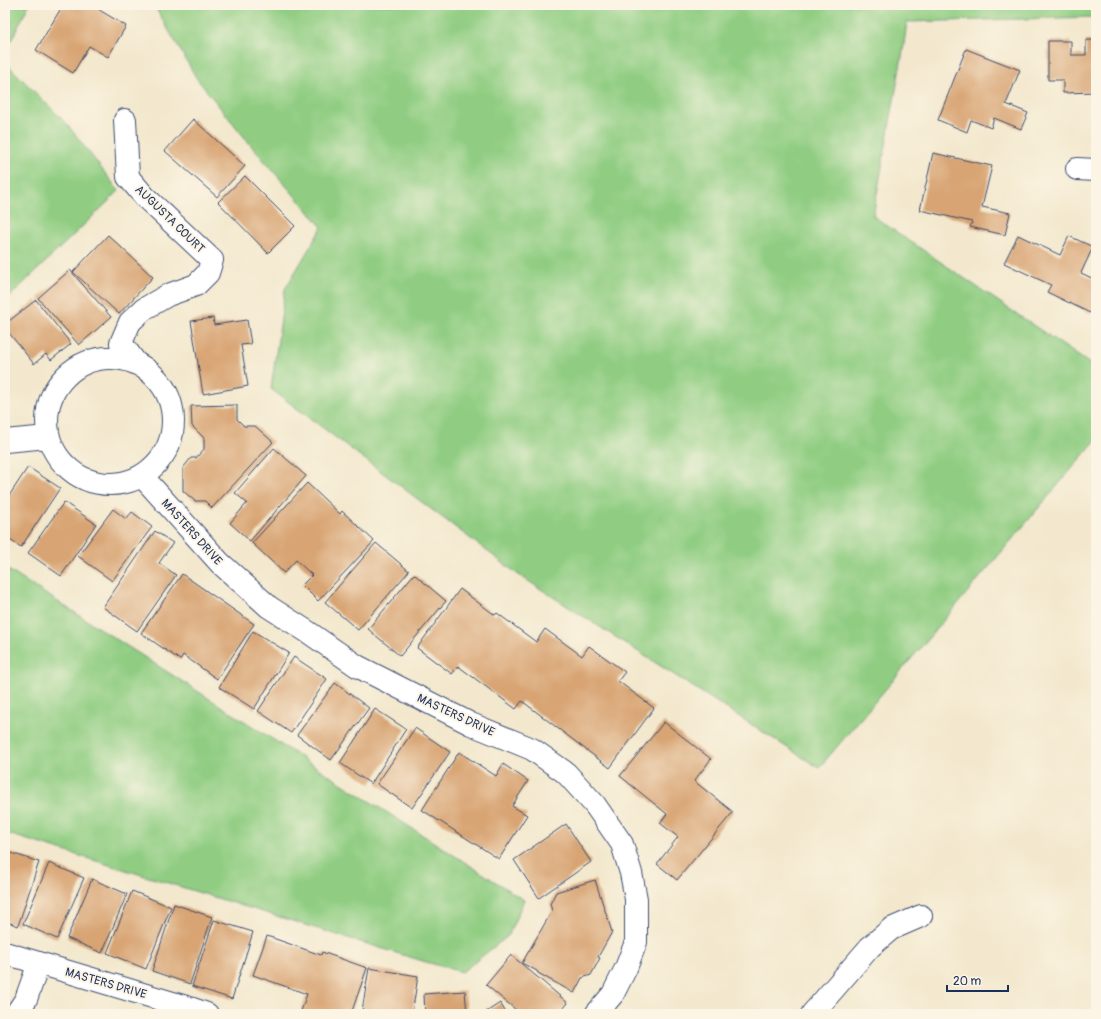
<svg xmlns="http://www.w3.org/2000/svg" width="1101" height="1019" font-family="Pangolin,sans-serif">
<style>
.green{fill:#90cd82;stroke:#567e70}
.building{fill:#d8a473}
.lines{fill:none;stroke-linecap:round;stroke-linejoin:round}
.street-casing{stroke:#3b4b6f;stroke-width:24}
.street{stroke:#fff;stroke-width:22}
.labels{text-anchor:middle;stroke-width:4;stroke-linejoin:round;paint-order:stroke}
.street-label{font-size:12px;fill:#1b2f5e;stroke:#fcf5e5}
</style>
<rect width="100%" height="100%" fill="#fcf5e5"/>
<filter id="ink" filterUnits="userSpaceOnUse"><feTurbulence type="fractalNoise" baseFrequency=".025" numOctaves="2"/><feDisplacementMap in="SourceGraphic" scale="8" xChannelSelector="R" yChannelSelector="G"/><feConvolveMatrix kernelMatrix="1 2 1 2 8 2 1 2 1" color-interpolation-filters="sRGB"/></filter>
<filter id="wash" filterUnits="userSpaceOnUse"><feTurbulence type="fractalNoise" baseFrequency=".012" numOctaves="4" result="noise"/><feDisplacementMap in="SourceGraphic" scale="16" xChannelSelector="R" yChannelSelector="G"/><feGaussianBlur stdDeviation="0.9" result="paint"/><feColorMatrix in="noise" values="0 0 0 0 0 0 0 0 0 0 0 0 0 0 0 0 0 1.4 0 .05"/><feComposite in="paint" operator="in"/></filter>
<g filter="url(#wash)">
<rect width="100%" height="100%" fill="#f3e8cd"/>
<g class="green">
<path d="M5,5H29L5,53Z"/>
<path d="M154,5H1096V17L907,22L903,51L873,216L1096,368V440L819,768L519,575L271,389L285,289L322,227L254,149L197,79Z"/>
<path d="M5,62L67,124L119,191L5,301Z"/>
<path d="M5,568L524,900L508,936L462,972L426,962L5,833Z"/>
</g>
<g id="blocks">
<g class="building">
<path d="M63,5H91L126,26L108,57L89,46L73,73L36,50Z"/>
<path d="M1086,40H1096V92L1063,93V80H1048V41H1071V55H1086Z"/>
<path d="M966,49L1020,70L1006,104L1028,113L1021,129L994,118L991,128L971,120L967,132L938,120Z"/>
<path d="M193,119L245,166L217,197L165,151Z"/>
<path d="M933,153L992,166L982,207L1010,213L1005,235L970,227L972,222L920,210Z"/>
<path d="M245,176L295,226L268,253L218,202Z"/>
<path d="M108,235L153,277L119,314L73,272Z"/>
<path d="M1018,235L1060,255L1069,236L1093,247L1081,273L1096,280V300L1090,313L1047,292L1051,285L1004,263Z"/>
<path d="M70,270L111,317L79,345L38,298Z"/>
<path d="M36,300L71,344L51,360L46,354L34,364L5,328V324Z"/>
<path d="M213,318L214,325L247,320L251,344L241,345L248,386L203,394L191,321Z"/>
<path d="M237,405V419L244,426H255L273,442L212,508L205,501H195L183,491V468L191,458H196L204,449V438L192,426L191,406Z"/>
<path d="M274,448L306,476L250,541L230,523L247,503L235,493Z"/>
<path d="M28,467L60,488L21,547L5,537V502Z"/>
<path d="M307,483L340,514L342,511L374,541L318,601L302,585L312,575L296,560L284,573L252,543Z"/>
<path d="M64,502L96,524L61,576L28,553Z"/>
<path d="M113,509L126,519L132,512L152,527L112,581L78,556Z"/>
<path d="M155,531L173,543L159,563L176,575L137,631L103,607Z"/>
<path d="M376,543L409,571L358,630L325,602Z"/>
<path d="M182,574L254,624L217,679L183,655L180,660L141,633Z"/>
<path d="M414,574L446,601L400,656L368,629Z"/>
<path d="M460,589L495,615L497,613L536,642L545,629L582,656L589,646L625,672L618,681L654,708L610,768L522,701L516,709L458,666L452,674L417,648Z"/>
<path d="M253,631L289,653L254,709L219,687Z"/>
<path d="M294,657L327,679L291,733L258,711Z"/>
<path d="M335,683L369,708L331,760L297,735Z"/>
<path d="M375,709L406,729L371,784L340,763Z"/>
<path d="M664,722L711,759L694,781L733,812L677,880L657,864L678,837L660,823L667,814L620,776Z"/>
<path d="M415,728L450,752L412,808L377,784Z"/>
<path d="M459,752L496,776L503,764L528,781L512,806L527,815L499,859L422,810Z"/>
<path d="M566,824L591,862L539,898L514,860Z"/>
<path d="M5,851L39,862L18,926L5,921Z"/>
<path d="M49,863L84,878L57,939L23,924Z"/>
<path d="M92,879L127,894L102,953L67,938Z"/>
<path d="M595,880L612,932L598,957L600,958L591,975L582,978L574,993L538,973L537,971L522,963L552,911L550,904L556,892Z"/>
<path d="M132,891L171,907L146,969L107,953Z"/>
<path d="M174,904L212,917L190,984L152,971Z"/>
<path d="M214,920L253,932L232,999L192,986Z"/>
<path d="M267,936L321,955L322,952L367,968L351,1014H300L307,994L253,975Z"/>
<path d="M511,955L568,1003L559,1014H521L486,985Z"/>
<path d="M369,968L418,976L412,1014H365L366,1011H362Z"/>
<path d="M465,991L467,1014H425L424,994Z"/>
<path d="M500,1003L507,1014H483Z"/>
</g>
</g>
</g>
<g filter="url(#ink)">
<use href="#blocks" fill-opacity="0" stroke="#3b4b6f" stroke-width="1"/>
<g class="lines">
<g class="street-casing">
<g id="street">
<path d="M125,120L128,177L145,197L212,260L208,273L196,285L168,295L144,309L130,322L121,343L136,363"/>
<path d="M1077,169L1096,170"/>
<circle cx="110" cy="421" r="63"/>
<path d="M5,441L48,437"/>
<path d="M142,476L220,563L269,607L308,632L357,666L471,724L532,749L566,773L595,805L622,844L631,873L636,899V942L626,968L613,994L596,1014"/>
<path d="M5,953L193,1009L207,1014"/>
<path d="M16,1014L26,999L39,963"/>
<path d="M812,1014L870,947L891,929L921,916"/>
</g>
</g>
<use href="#street" class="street"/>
</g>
</g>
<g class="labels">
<g class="street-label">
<text transform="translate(170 219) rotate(44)" y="4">AUGUSTA COURT</text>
<text transform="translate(192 532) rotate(48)" y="4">MASTERS DRIVE</text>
<text transform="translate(456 715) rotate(25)" y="4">MASTERS DRIVE</text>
<text transform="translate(106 983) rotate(16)" y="4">MASTERS DRIVE</text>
</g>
</g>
<rect width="1101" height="1019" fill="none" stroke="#fcf5e5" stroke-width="20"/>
<path d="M947 985v6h61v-6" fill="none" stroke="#1b2f5e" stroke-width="2"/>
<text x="953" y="985" font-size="12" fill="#1b2f5e" stroke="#fcf5e5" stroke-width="3" paint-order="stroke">20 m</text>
</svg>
